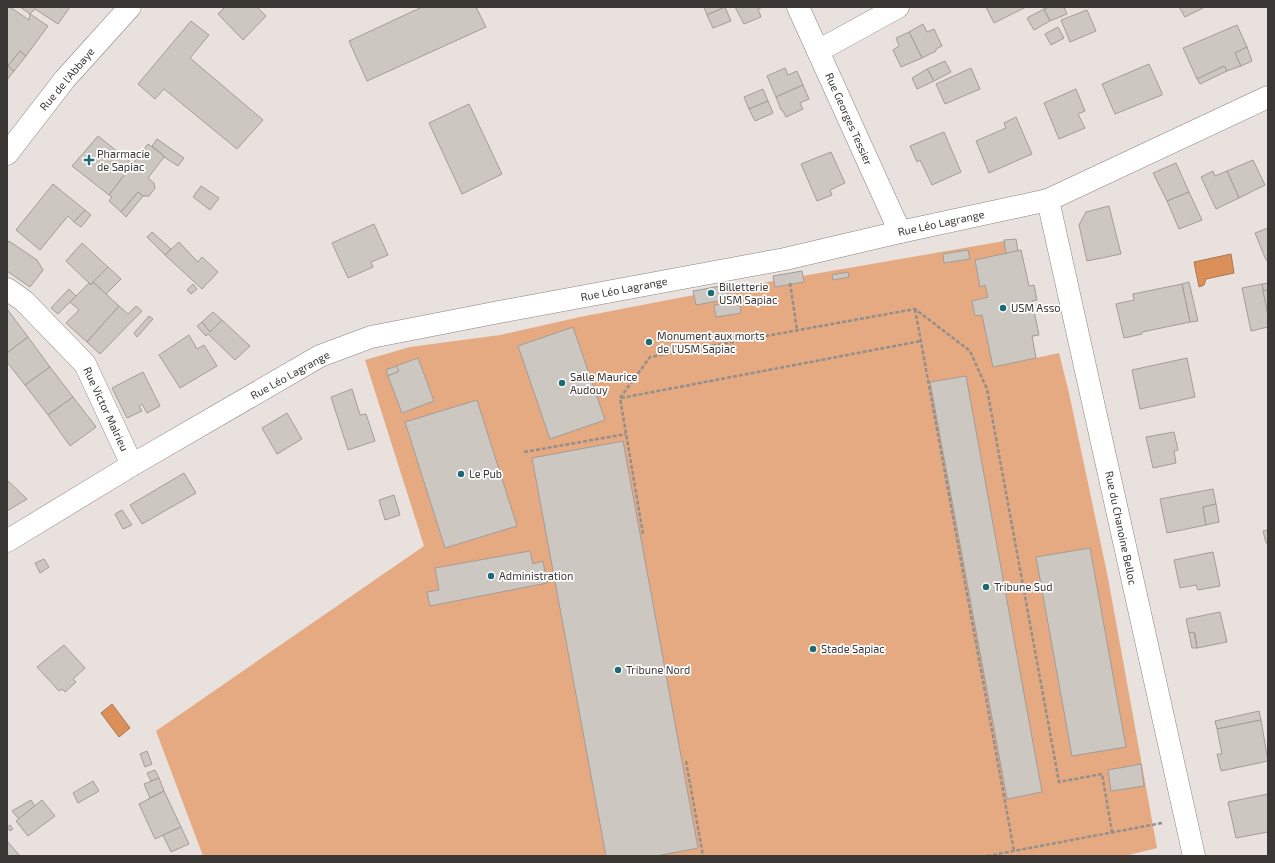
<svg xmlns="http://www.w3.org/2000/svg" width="1275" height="863" font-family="'Exo 2',sans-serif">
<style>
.grass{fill:#e5aa81}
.water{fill:#db9059;stroke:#ab754e}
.building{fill:#cdc7c2;stroke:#a39c98}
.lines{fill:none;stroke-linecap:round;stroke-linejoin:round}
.minor-casing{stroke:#8a8480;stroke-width:23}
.major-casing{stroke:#8a8480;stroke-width:23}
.path{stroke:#948f8c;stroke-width:2.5;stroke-dasharray:4 2;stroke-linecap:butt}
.minor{stroke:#fff;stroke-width:22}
.major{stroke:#fff;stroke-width:22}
.poi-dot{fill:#1e6a72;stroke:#fff;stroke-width:1.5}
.labels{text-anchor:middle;stroke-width:3.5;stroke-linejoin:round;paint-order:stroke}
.street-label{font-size:11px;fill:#3a3735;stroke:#fff}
.poi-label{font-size:11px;fill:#3a3735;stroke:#fff;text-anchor:start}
</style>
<rect width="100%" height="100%" fill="#e8e1dd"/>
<path class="grass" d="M1016,239L1018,251L1021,250L1029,286L1034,285L1037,300L1032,301L1039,335L1032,337L1036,358L1059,353L1069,393L1108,578L1157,848L1125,856H203L156,731L424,546L365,360L410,347L500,335L580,317L694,295L693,291L726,285L727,289Z"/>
<g class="water">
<path d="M1231,254L1234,273L1206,279L1204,285L1199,287L1194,262Z"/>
<path d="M112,704L130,728L119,737L101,713Z"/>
</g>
<g class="building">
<path d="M7,7H10L29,20L30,14L48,26L26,56L20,51L8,66L14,71L7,80Z"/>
<path d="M20,7H70L58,24L35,9L30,14Z"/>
<path d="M225,7H257L266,16L243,40L218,14Z"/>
<path d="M422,7H476L486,27L367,81L349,41Z"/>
<path d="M704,7H725L707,15Z"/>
<path d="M725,7L731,21L713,28L707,15Z"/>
<path d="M735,7H763L758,9L761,17L744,24Z"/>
<path d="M986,7H1026L994,23Z"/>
<path d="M1049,7H1064L1067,14L1050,21L1044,9Z"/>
<path d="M1179,7H1205L1185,17Z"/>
<path d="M1044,9L1050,21L1034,30L1027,18Z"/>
<path d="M1087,10L1096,31L1070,42L1061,20Z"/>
<path d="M191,21L209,35L190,58L263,120L237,149L164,89L155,99L138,84Z"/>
<path d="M923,24L927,32L934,29L942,46L936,49V51L922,58L909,32Z"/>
<path d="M1237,25L1247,47L1235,53L1241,66L1227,71L1224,66L1197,79L1183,48Z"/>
<path d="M1058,27L1064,38L1051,45L1045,34Z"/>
<path d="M909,32L922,58L901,67L893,50L899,46L896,38Z"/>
<path d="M1247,47L1252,61L1241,66L1235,53Z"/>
<path d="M20,51L26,56L14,71L8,66Z"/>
<path d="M945,61L951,72L934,81L927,69Z"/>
<path d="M1149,64L1162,93V95L1115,114L1102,84Z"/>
<path d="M1224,66L1227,71L1200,84L1197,79Z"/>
<path d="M785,68L788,75L797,71L803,85L776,97L767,76Z"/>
<path d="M971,68L980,89L945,104L936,84Z"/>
<path d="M927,69L934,81L917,89L912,78Z"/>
<path d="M803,85L809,99L800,103L803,109L786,117L783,111L781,110L776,97Z"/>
<path d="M763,89L768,101L749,109L744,97Z"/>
<path d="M1076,89L1085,111L1078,114L1085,128L1059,139L1044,103Z"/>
<path d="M768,101L773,113L755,121L749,109Z"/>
<path d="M469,104L502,174L462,194L429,123Z"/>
<path d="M1016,117L1032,154L989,173L976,141L1006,128L1004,123Z"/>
<path d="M944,132L961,172L932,185L920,160L917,162L910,146Z"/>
<path d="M98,136L133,164L109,195L72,166Z"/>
<path d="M157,139L184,158L178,166L164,157L163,155L152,146Z"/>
<path d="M148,144L163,155L164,157L148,178L154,183L155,188L149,196H143L138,192L121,212L109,201L112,197L109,195Z"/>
<path d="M831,152L845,183L830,190L832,195L817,201L801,164Z"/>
<path d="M1253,160L1265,185L1239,198L1227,171Z"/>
<path d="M1176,163L1189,192L1167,201L1153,173Z"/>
<path d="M1213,171L1215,176L1227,171L1239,198L1216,209L1201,177Z"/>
<path d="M53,184L85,210L74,222L68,216L40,250L16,230Z"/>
<path d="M201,186L219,198L210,210L193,197Z"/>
<path d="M138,192L143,196L126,217L121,212Z"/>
<path d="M1189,192L1202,220L1179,229L1167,201Z"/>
<path d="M1109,206L1121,254L1087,261L1079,225L1086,212Z"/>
<path d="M85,210L91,215L81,227L74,222Z"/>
<path d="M374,224L388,255L371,262L373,267L348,278L332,243Z"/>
<path d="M1268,228V260H1266L1255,233Z"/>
<path d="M152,232L171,249L165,255L147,237Z"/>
<path d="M1016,239L1018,251L1006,254L1004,240Z"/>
<path d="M9,241L37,260L43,270L30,287L7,271V244Z"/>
<path d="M179,242L198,262L202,257L218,272L202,289L165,255Z"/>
<path d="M82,243L108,267L91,285L66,261Z"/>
<path d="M968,250L970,259L944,263L943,254Z"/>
<path d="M1021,250L1029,286L1034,285L1037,300L1032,301L1039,335L1032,336L1036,358L993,367L982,315L975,316L972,301L988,297L985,285L980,287L975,260Z"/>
<path d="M108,267L121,279L106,294L93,282Z"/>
<path d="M802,271L804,282L775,287L773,276Z"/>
<path d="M848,272L849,277L833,280L832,275Z"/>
<path d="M93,282L119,306L87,342L66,323L79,310L70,302L89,283L91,285Z"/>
<path d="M1189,282L1198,321L1190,322L1182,284Z"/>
<path d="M1268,283V290L1263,291L1262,284Z"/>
<path d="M193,284L197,289L191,294L187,290Z"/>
<path d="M1182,284L1190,322L1142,332V334L1124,338L1116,304L1134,300L1133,294Z"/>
<path d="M1262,284L1268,315V327L1251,331L1242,288Z"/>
<path d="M726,285L729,299L696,305L693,291Z"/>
<path d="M69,289L76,296L58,314L51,308Z"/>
<path d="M1268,290V315L1263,291Z"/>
<path d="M739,301L741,313L716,317L714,305Z"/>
<path d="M119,306L128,314L136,306L142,311L100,354L87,342Z"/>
<path d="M7,309L28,337L7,353Z"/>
<path d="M213,312L222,320L210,332L202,322Z"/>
<path d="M149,316L153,319L137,337L134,333Z"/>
<path d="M222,320L250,346L235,360L208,334L206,336L197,326L202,322L210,332Z"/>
<path d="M573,327L605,420L550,439L518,346Z"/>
<path d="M189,335L197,349L204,345L217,366L180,388L159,355Z"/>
<path d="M28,337L50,367L25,385L7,362V353Z"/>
<path d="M418,358L434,401L402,413L388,376L399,371L396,366Z"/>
<path d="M1187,358L1195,397L1140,409L1132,370Z"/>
<path d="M396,366L399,371L388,376L386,370Z"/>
<path d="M50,367L73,397L48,415L25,385Z"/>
<path d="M143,372L160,406L147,413L142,404L139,406L142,411L127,418L112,388Z"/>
<path d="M966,376L1042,792L1007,799L930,382Z"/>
<path d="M352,389L360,415L366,414L375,441L348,450L331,397Z"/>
<path d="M73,397L96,427L70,446L48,415Z"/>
<path d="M477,400L517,526L445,548L405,422Z"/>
<path d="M287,413L302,439L277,454L262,428Z"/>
<path d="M1174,432L1178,450L1174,451L1176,463L1153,468L1146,437Z"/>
<path d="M623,441L698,848L656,856H606L532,458Z"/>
<path d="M184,473L196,493L142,524L130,505Z"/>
<path d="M7,480L27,499L7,511Z"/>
<path d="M1213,489L1216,504L1203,507L1206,525L1167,533L1160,499Z"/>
<path d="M394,495L400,515L385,520L379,500Z"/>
<path d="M1216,504L1219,522L1206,525L1203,507Z"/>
<path d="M122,510L132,525L123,529L115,514Z"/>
<path d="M1268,530V543H1266L1263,531Z"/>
<path d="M1090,548L1126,747L1072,756L1036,557Z"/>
<path d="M530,551L533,564L543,561L547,583L430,606L427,592L439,590L435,568Z"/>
<path d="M1213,552L1220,586L1198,590L1196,585L1180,588L1174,560Z"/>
<path d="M44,559L49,567L40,573L35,563Z"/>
<path d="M1220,612L1227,642L1197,648L1195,633H1189L1186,619Z"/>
<path d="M1194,632L1197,648H1192L1189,633Z"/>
<path d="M64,645L85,668L73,679L76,682L65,692L62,689L59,691L37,667Z"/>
<path d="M1259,711L1261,720L1217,729L1215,721Z"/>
<path d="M1261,720L1268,761L1221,771L1217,754H1222L1217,729Z"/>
<path d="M147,751L152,764L145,767L140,754Z"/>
<path d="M1141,764L1144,786L1111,791L1108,770Z"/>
<path d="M155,770L159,778L151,781L147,773Z"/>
<path d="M159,778L164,791L150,798L144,784Z"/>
<path d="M93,781L99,791L78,803L73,793Z"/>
<path d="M164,791L181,827L155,839L139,804Z"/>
<path d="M1268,794V832L1236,838L1228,802Z"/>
<path d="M31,800L35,806L19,819L12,811Z"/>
<path d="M42,800L55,816L28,836L16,821Z"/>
<path d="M10,825L13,829L10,831L7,827Z"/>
<path d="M181,827L189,844L171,852L163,835Z"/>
<path d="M7,841L20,856H7Z"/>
</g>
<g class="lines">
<g class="minor-casing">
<g id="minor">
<path d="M798,7L900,232"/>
<path d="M818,51L898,7"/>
<path d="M1048,200L1194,856"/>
<path d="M7,289L24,301L85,364L132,465"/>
<path d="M7,541L132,465L320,356L371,337L499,312L785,259L900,232L1048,200L1268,97"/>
</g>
</g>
<g class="major-casing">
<path id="major" d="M7,154L65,79L130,7"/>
</g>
<g class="path">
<path d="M790,283L797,330"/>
<path d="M915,309L1014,851"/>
<path d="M621,398L921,341"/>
<path d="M524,452L626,434"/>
<path d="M643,534L620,398L650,357L915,309L970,351L987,389L1059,782L1102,774L1112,832"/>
<path d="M686,761L703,856"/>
<path d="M987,856L1162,823"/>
</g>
<use href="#minor" class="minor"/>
<use href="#major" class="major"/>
</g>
<g class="poi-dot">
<path d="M87 154h4v4h4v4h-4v4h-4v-4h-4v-4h4z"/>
<circle cx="711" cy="293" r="4"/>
<circle cx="1003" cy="308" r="4"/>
<circle cx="649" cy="342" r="4"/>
<circle cx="562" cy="383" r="4"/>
<circle cx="461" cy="474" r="4"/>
<circle cx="491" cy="576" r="4"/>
<circle cx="986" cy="587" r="4"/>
<circle cx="813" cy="649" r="4"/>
<circle cx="618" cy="670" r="4"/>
</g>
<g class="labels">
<g class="street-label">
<text transform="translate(67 79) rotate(-50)" y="4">Rue de l'Abbaye</text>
<text transform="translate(849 119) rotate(66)" y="4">Rue Georges Tessier</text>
<text transform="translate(941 223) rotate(-12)" y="4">Rue Léo Lagrange</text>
<text transform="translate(624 289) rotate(-11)" y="4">Rue Léo Lagrange</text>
<text transform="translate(290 375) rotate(-29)" y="4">Rue Léo Lagrange</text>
<text transform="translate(106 409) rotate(65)" y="4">Rue Victor Malrieu</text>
<text transform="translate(1121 528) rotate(78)" y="4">Rue du Chanoine Belloc</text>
</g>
<g class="poi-label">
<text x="97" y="158">Pharmacie<tspan x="97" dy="13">de Sapiac</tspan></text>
<text x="719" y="291">Billetterie<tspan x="719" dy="13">USM Sapiac</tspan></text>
<text x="1011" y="312">USM Asso</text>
<text x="657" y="340">Monument aux morts<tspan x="657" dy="13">de l'USM Sapiac</tspan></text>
<text x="570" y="381">Salle Maurice<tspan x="570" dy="13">Audouy</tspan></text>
<text x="469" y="478">Le Pub</text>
<text x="499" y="580">Administration</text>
<text x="994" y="591">Tribune Sud</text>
<text x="821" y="653">Stade Sapiac</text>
<text x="626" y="674">Tribune Nord</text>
</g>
</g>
<rect width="1275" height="863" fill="none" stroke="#3a3735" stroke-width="16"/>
</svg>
